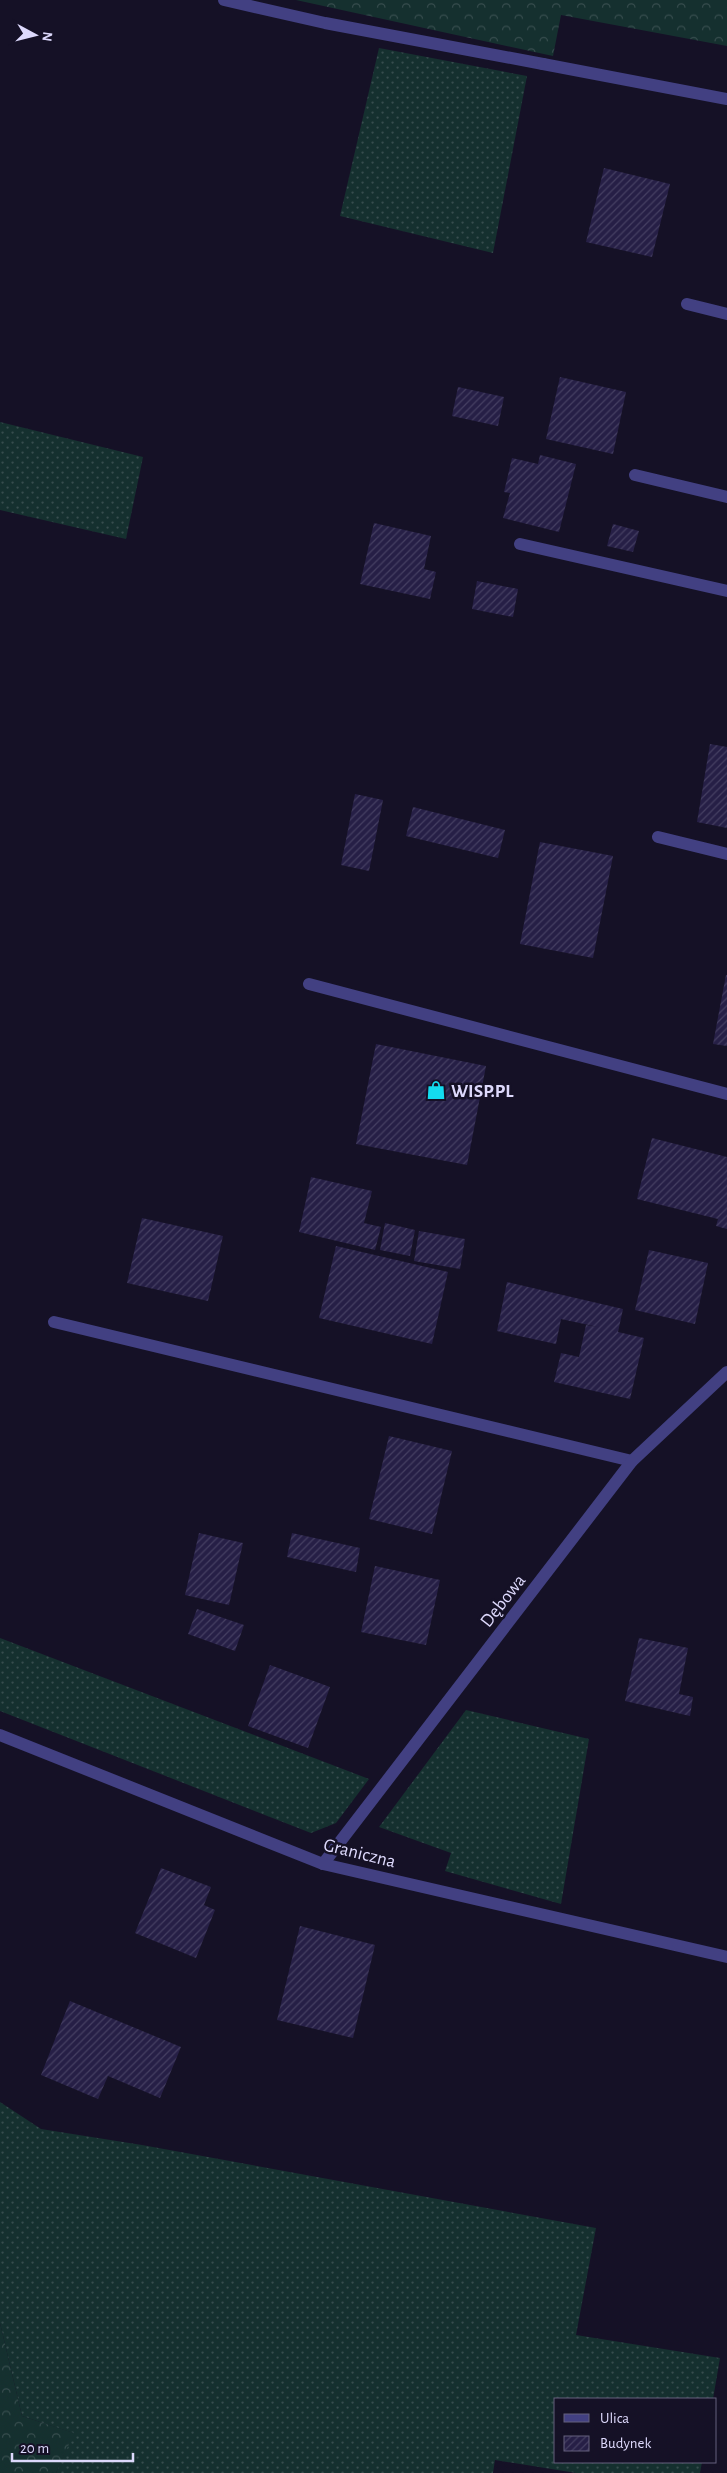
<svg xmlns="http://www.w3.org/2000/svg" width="727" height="2473" font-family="'Alegreya Sans',sans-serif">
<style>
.grass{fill:url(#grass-dots)}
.forest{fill:url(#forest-crowns)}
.building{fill:url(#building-hatch)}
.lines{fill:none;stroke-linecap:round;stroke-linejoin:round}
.service{stroke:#424082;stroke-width:12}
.minor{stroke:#424082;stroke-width:12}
.tertiary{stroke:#424082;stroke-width:12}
.labels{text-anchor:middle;stroke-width:5;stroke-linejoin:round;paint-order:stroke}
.poi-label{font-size:19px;font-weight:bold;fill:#ddd9fc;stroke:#151126;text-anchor:start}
.street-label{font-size:19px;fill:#ddd9fc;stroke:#151126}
</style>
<defs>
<pattern id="grass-dots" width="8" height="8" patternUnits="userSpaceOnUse" patternTransform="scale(1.25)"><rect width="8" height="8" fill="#15302f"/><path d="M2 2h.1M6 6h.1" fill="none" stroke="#374d4e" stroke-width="1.8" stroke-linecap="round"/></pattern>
<pattern id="forest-crowns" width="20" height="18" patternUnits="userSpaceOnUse" patternTransform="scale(1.25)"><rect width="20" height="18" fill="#15302f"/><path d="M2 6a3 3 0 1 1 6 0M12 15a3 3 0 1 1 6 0" fill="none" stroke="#374d4e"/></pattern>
<pattern id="building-hatch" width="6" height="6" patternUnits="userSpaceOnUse" patternTransform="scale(1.25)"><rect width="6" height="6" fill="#261f46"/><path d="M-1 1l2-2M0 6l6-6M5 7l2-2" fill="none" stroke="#453f62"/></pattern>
</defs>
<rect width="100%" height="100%" fill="#151126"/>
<g class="grass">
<path d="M379,48L527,76L493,253L340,216Z"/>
<path d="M0,422L143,457L126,539L0,510Z"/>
<path d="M0,1638L369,1779L336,1823L311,1833L0,1711Z"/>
<path d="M466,1710L589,1739L561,1904L445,1871L451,1853L379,1827Z"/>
<path d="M0,2102L41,2129L142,2145L596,2228L576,2335L720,2358L713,2399H556V2462H702L700,2473H576L495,2460L493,2473H56L73,2433L22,2416L0,2323Z"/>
</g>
<g class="forest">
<path d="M296,0H727V46L561,15L553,56Z"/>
<path d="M0,2323L22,2416L74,2433L56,2473H0Z"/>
</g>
<g class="building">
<path d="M604,168L670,184L652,257L586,242Z"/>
<path d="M560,377L626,392L613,454L546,439Z"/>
<path d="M458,387L504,397L498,426L452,416Z"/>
<path d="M540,455L576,464L559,532L503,518L510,493L504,492L512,458L538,464Z"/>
<path d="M374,523L431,536L424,569L436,572L430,599L360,584Z"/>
<path d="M613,524L639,531L633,552L607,546Z"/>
<path d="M477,581L518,589L513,617L472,609Z"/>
<path d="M710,744L727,747V828L697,822Z"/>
<path d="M355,794L383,800L369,871L341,865Z"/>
<path d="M413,807L505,830L498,858L406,836Z"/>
<path d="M540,842L613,856L593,958L520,944Z"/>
<path d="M726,975H727V1046L713,1044Z"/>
<path d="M376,1044L486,1066L467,1165L356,1144Z"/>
<path d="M652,1138L727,1157V1229L716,1226L718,1219L637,1199Z"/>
<path d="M311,1177L372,1191L364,1223L381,1227L375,1250L299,1232Z"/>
<path d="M142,1218L223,1236L208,1301L127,1283Z"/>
<path d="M385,1223L415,1230L410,1256L380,1250Z"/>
<path d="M419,1231L465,1239L460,1269L414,1261Z"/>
<path d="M336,1246L448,1272L432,1344L319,1318Z"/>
<path d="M649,1250L708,1263L695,1324L635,1310Z"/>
<path d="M507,1282L623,1309L618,1332L644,1338L630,1399L554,1382L561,1353L579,1357L586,1325L598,1327L561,1319L556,1344L497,1331Z"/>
<path d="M389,1436L452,1451L432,1534L369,1519Z"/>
<path d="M199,1533L243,1543L229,1605L185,1595Z"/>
<path d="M292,1533L360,1548L356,1572L287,1557Z"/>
<path d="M375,1566L440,1580L426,1645L361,1632Z"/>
<path d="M197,1609L244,1625L235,1651L188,1634Z"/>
<path d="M639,1638L688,1648L679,1694L693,1697L690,1716L625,1701Z"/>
<path d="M270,1665L330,1687L308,1748L248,1726Z"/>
<path d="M161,1868L211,1887L204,1905L215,1910L196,1958L135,1933Z"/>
<path d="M300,1926L375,1945L353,2038L277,2020Z"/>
<path d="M70,2001L181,2047L160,2098L108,2076L98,2099L41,2075Z"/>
</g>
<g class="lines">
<g class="service">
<path d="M224,0L325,23L543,64"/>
<path d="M687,304L727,314"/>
<path d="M635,475L727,497"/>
<path d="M520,544L727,591"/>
<path d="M658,837L727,854"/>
<path d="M54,1322L632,1461"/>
</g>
<g class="minor">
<path d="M543,64L727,99"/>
<path d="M309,984L727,1094"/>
<path d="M323,1864L632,1461L727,1372"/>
</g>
<path class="tertiary" d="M0,1735L323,1864L727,1957"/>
</g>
<defs>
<g id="shop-bare" transform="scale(1.5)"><path d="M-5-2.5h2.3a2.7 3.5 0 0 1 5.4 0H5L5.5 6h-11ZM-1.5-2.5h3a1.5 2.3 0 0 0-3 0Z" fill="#13dbef" stroke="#151126" stroke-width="2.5" paint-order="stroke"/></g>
</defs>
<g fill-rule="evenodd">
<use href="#shop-bare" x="436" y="1090"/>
</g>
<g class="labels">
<g class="poi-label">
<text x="451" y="1097">WISP.PL</text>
</g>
<g class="street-label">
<text transform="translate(502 1600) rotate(-52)" y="7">Dębowa</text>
<text transform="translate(360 1852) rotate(14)" y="7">Graniczna</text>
</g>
</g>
<rect x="554" y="2398" width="162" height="65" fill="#151126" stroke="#65617c"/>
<rect x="564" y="2414" width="25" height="8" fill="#424082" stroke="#65617c"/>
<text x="600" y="2423" font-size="15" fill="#ddd9fc">Ulica</text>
<rect x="564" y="2436" width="25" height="15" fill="url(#building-hatch)" stroke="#65617c"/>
<text x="600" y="2448" font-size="15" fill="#ddd9fc">Budynek</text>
<g transform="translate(35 35) rotate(97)" stroke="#151126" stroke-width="4" paint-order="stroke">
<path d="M0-4L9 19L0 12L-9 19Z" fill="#ddd9fc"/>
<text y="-8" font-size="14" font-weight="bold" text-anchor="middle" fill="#ddd9fc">N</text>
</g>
<path d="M12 2453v8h121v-8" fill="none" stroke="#ddd9fc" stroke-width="2.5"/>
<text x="20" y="2453" font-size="15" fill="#ddd9fc" stroke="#151126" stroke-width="4" paint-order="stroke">20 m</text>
</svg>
